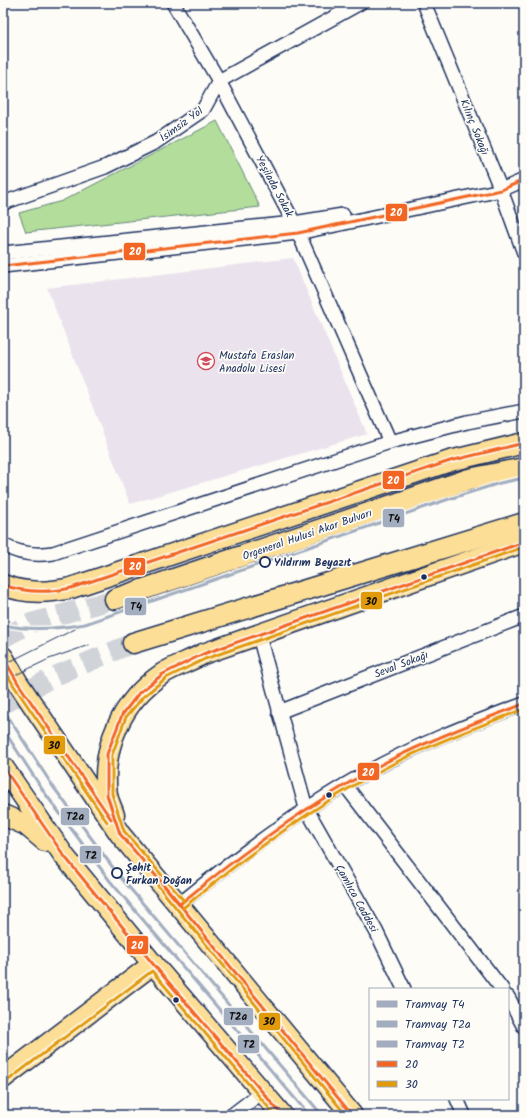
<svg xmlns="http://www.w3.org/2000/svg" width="527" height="1118" font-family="Kalam,sans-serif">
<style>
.built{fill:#eae2ed}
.green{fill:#b2dd9a;stroke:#66867c}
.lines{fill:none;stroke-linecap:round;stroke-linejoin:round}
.primary-tunnel{stroke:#d0d3d8;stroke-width:20;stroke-dasharray:20 10;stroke-linecap:butt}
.minor-casing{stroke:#1b2f5e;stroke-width:16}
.primary-casing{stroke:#1b2f5e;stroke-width:23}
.minor{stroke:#fdfcf7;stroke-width:13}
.primary{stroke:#fcde96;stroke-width:20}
.tram{stroke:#1b2f5e;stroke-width:1}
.bus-1-casing{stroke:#fdfcf7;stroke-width:6}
.bus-2-casing{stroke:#fdfcf7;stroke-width:6}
.bus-1{stroke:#f26522;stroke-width:3}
.bus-2{stroke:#e19a09;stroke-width:3}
.tram-1-casing{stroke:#fdfcf7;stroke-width:6}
.tram-2-casing{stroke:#fdfcf7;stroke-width:6}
.tram-3-casing{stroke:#fdfcf7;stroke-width:6}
.tram-1{stroke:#a2adbf;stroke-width:3}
.tram-2{stroke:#a2adbf;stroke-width:3}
.tram-3{stroke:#a2adbf;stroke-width:3}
.stop-dot{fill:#fdfcf7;stroke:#1b2f5e;stroke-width:2}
.bus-dot{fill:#1b2f5e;stroke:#fdfcf7;stroke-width:1.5}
.labels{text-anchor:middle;stroke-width:3.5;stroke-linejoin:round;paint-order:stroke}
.street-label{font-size:11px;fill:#1b2f5e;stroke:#fdfcf7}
.poi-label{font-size:11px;fill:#1b2f5e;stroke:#fdfcf7;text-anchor:start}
.stop-label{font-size:11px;font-weight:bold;fill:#1b2f5e;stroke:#fdfcf7;text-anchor:start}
.line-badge{stroke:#fdfcf7;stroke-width:1.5}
.badge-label{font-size:11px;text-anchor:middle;font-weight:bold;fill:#fff}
.pale-badge-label{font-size:11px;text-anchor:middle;font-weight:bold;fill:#111}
</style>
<rect width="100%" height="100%" fill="#fdfcf7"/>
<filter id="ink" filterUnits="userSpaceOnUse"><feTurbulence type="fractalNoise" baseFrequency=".025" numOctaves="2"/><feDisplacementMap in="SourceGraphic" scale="8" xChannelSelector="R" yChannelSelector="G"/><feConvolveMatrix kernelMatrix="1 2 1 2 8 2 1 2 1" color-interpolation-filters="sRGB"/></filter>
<g filter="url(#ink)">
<path class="built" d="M293,258L367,434L130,504L47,288Z"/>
<path class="green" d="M217,121L260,207L26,232L19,213L62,201Z"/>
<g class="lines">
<g class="primary-tunnel">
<path d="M3,638L31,623L115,599"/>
<path d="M3,704L55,676L133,643"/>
</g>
<g class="minor-casing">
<g id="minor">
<path d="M173,3L219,81L294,223L390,442"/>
<path d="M424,3L501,190L524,253"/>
<path d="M3,203L105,167L156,142L203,110L219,81L360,3"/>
<path d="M3,253L294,223L343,215"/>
<path d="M3,266L298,233L501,190L524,180"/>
<path d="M3,545C19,554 35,556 53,553L390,442L467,422L524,411"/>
<path d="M259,636L306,808L376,931L404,989"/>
<path d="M279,712L524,616"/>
<path d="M345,785L502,989"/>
<path d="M180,904C239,855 299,810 366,773C416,745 470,724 524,704"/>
<path d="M508,997L524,1027"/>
<path d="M457,1099L464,1115"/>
<path d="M232,1115L262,1092"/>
</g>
</g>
<g class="primary-casing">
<g id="primary">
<path d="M3,585C25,594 48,593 71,588L450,461L524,443"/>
<path d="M115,599L469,479L524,468"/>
<path d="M133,643L524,523"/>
<path d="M3,657L18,683L120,834L352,1115"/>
<path d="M3,767L65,857L153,964L282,1115"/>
<path d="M3,815L26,825L45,841"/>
<path d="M114,815C112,808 108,801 107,795C101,747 122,701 162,674C175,666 190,661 203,654L524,542"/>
<path d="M3,1078L153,964"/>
</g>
</g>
<use href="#minor" class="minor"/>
<use href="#primary" class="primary"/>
<g class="tram">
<path d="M3,665L85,624"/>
<path d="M3,681L49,659L89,645"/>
</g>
<g class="bus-1-casing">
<g id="bus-1">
<path d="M3,266L298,233L501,190L524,180"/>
<path d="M3,585C26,593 48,593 71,588L450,461L524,443"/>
<path d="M3,657L18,683L111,819"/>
<path d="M3,767L65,857L153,964L282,1115"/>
<path d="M158,878L352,1115"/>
<path d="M180,904L120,834L107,795V754L122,715L139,693L163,674L203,654L524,542"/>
<path d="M180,904C244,851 311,802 384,763C429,740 477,722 524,704"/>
</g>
</g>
<g class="bus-2-casing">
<g id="bus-2">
<path d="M3,667L14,686L107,822"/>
<path d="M154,881L346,1115"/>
<path d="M184,901L124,831L112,794V755L126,717L143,697L166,678L205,659L524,547"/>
<path d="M183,908C247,855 314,805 387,767C431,744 478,727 524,709"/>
<path d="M6,1082L152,971L275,1115"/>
</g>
</g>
<use href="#bus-1" class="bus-1"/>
<use href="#bus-2" class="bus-2"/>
<g class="tram-1-casing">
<path id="tram-1" d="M3,625C31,631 57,629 85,624L446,500L500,483L524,478"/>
</g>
<g class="tram-2-casing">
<path id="tram-2" d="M3,709L52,785L117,873L322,1115"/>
</g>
<g class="tram-3-casing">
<path id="tram-3" d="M3,729L44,792L110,881L309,1115"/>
</g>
<use href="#tram-1" class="tram-1"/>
<use href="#tram-2" class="tram-2"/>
<use href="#tram-3" class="tram-3"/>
</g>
</g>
<defs>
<g id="school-ring" transform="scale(0.9)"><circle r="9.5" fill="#fdfcf7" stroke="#d1495b" stroke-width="1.5"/><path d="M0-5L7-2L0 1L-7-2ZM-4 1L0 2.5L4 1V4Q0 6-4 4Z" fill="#d1495b"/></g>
</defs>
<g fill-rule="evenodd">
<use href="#school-ring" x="206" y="361"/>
</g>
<g class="stop-dot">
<circle cx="265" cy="562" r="5"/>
<circle cx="117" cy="873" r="5"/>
</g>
<g class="bus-dot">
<circle cx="424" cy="577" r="3.5"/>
<circle cx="329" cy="795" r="3.5"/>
<circle cx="176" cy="1000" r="3.5"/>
</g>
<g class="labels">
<g class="street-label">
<text transform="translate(181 124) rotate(-36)" y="4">İsimsiz Yol</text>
<text transform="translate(475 127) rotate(68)" y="4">Kılınç Sokağı</text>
<text transform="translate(275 186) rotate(62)" y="4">Yeşilada Sokak</text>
<text transform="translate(307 534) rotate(-19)" y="4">Orgeneral Hulusi Akar Bulvarı</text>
<text transform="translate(401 664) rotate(-21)" y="4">Seval Sokağı</text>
<text transform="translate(357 898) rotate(61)" y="4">Çamlıca Caddesi</text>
</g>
<g class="poi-label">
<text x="219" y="359">Mustafa Eraslan<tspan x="219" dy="13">Anadolu Lisesi</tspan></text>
</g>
<g class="stop-label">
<text x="274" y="566">Yıldırım Beyazıt</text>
<text x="126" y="871">Şehit<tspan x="126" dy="13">Furkan Doğan</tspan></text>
</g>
</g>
<g class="line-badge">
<rect x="385" y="203" width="23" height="19" rx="4" fill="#f26522"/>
<rect x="123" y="242" width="23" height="19" rx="4" fill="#f26522"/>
<rect x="382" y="470" width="23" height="20" rx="4" fill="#f26522"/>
<rect x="382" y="508" width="23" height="20" rx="4" fill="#a2adbf"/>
<rect x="123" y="557" width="23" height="19" rx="4" fill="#f26522"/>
<rect x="360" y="591" width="23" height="19" rx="4" fill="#e19a09"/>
<rect x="124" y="597" width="23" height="19" rx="4" fill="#a2adbf"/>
<rect x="43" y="735" width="23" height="20" rx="4" fill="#e19a09"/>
<rect x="357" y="762" width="23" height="19" rx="4" fill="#f26522"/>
<rect x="60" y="807" width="30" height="19" rx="4" fill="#a2adbf"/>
<rect x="79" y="845" width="23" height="19" rx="4" fill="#a2adbf"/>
<rect x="126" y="935" width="23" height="20" rx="4" fill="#f26522"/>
<rect x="223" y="1007" width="31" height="19" rx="4" fill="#a2adbf"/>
<rect x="258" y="1012" width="23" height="19" rx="4" fill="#e19a09"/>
<rect x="237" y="1034" width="23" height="20" rx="4" fill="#a2adbf"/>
</g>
<g class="badge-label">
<text x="396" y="216">20</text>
<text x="135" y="255">20</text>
<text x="393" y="484">20</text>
<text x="135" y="570">20</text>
<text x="368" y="776">20</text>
<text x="137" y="949">20</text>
</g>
<g class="pale-badge-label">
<text x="394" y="522">T4</text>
<text x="371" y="605">30</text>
<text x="136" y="610">T4</text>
<text x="54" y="749">30</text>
<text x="75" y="820">T2a</text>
<text x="91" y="859">T2</text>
<text x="238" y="1020">T2a</text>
<text x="269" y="1025">30</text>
<text x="249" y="1048">T2</text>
</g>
<rect width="527" height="1118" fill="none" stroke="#fdfcf7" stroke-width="16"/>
<rect x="8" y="8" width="511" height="1102" fill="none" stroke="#1b2f5e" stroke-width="1.5" filter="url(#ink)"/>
<rect x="369" y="988" width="140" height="112" fill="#fdfcf7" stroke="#a3aaba"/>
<rect x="377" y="1001" width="20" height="6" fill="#a2adbf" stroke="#a3aaba"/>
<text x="405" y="1008" font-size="12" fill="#1b2f5e">Tramvay T4</text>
<rect x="377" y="1021" width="20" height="6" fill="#a2adbf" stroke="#a3aaba"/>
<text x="405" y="1028" font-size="12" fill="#1b2f5e">Tramvay T2a</text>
<rect x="377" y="1041" width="20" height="6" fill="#a2adbf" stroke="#a3aaba"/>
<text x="405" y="1048" font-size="12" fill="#1b2f5e">Tramvay T2</text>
<rect x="377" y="1061" width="20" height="6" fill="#f26522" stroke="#a3aaba"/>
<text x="405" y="1068" font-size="12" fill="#1b2f5e">20</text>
<rect x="377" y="1081" width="20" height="6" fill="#e19a09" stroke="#a3aaba"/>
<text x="405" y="1088" font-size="12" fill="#1b2f5e">30</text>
</svg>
